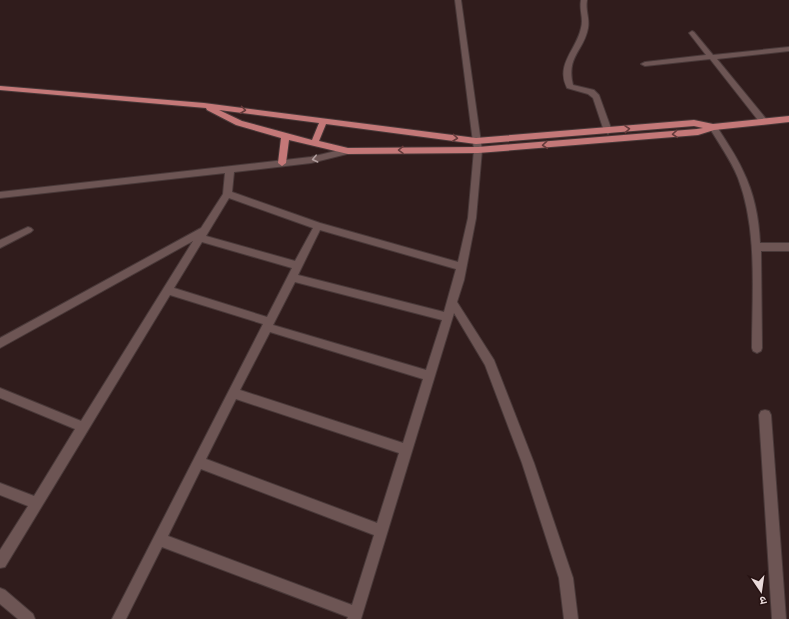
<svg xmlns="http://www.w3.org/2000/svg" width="789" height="619" font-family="Rubik,'Noto Sans Devanagari',sans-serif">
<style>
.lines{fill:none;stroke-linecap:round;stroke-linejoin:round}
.minor-casing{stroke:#493939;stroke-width:2}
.major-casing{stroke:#493939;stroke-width:2}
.minor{fill:#6d5554;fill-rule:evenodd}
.major{fill:#c47878;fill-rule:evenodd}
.oneway{stroke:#653b3b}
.oneway2{stroke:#b19e9e}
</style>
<rect width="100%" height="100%" fill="#301c1c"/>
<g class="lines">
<g class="minor-casing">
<g id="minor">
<path d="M455,0H461L482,150L476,218L464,280L457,302L494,360L534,463L573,578L578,619H564L559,578L522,463L485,365L454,313L361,619H347L348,617L162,547L126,619H112L263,324L170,295L5,567L0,568V550L28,506L0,495V483L34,496L75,429L0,398V388L81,421L193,241L0,348V338L201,228L223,194L225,173L0,198V192L311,157L348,148L351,149V153L311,163L234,172L232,192L320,223L458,262L468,218L474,150ZM229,198L313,228L295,261L206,236ZM320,230L456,269L444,312L298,275ZM202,242L292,268L267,317L174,288ZM295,282L442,320L426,370L273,325ZM270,332L423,379L403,443L240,390ZM236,399L399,453L377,523L206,459ZM201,469L374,535L352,605L168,536Z"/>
<path d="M581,0H587C585,10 590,19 588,28C584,51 566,56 573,85L594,90L599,95L612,131L608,134L604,131L593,98L588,94L567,88C555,64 577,49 581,28C584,19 579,10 581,0Z"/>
<path d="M692,31L694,32L713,55L789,47V51L717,59L767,120V124H761L710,59L645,66L641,64L645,62L706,55L689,33Z"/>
<path d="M713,124L716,125C725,140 736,155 743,171C754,193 759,219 760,243H789V251H761L762,348L761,351L757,353L753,351L752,348C752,293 758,230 738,178C731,160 719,144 709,127Z"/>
<path d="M28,227L31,228L33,230L31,232L0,248V240Z"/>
<path d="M765,410L769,411L771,415L786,619H772L759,415L761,411Z"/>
<path d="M0,588L5,590L33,614L35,619H18L0,604Z"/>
</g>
</g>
<g class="major-casing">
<path id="major" d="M0,86L204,103L476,138L694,120L713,124L789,116V122L714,130L698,135L478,153L348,154L289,140L286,163L282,166L278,163L281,138L236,125L207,110L206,108L0,90ZM219,110L319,123L312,140L242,121ZM326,124L476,144L694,126L703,128L697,129L478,147L348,148L319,141Z"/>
</g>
<use href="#minor" class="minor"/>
<use href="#major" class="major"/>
</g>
<defs><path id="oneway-chevron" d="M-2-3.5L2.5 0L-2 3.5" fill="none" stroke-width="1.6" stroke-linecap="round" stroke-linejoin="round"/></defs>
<g class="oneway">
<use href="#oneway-chevron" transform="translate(243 110) rotate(7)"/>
<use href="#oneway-chevron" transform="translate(627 129) rotate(-5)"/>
<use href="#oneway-chevron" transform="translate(675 134) rotate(175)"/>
<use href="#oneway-chevron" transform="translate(455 138) rotate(6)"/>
<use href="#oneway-chevron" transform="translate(545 145) rotate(175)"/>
<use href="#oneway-chevron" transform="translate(401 150) rotate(179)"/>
</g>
<use class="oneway2" href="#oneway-chevron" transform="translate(315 159) rotate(167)"/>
<g transform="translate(761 591) rotate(167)" stroke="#261212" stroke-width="3" paint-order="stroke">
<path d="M0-3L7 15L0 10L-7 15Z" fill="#e9dada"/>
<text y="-6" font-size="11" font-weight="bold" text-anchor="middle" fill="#e9dada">उ</text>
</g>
</svg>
